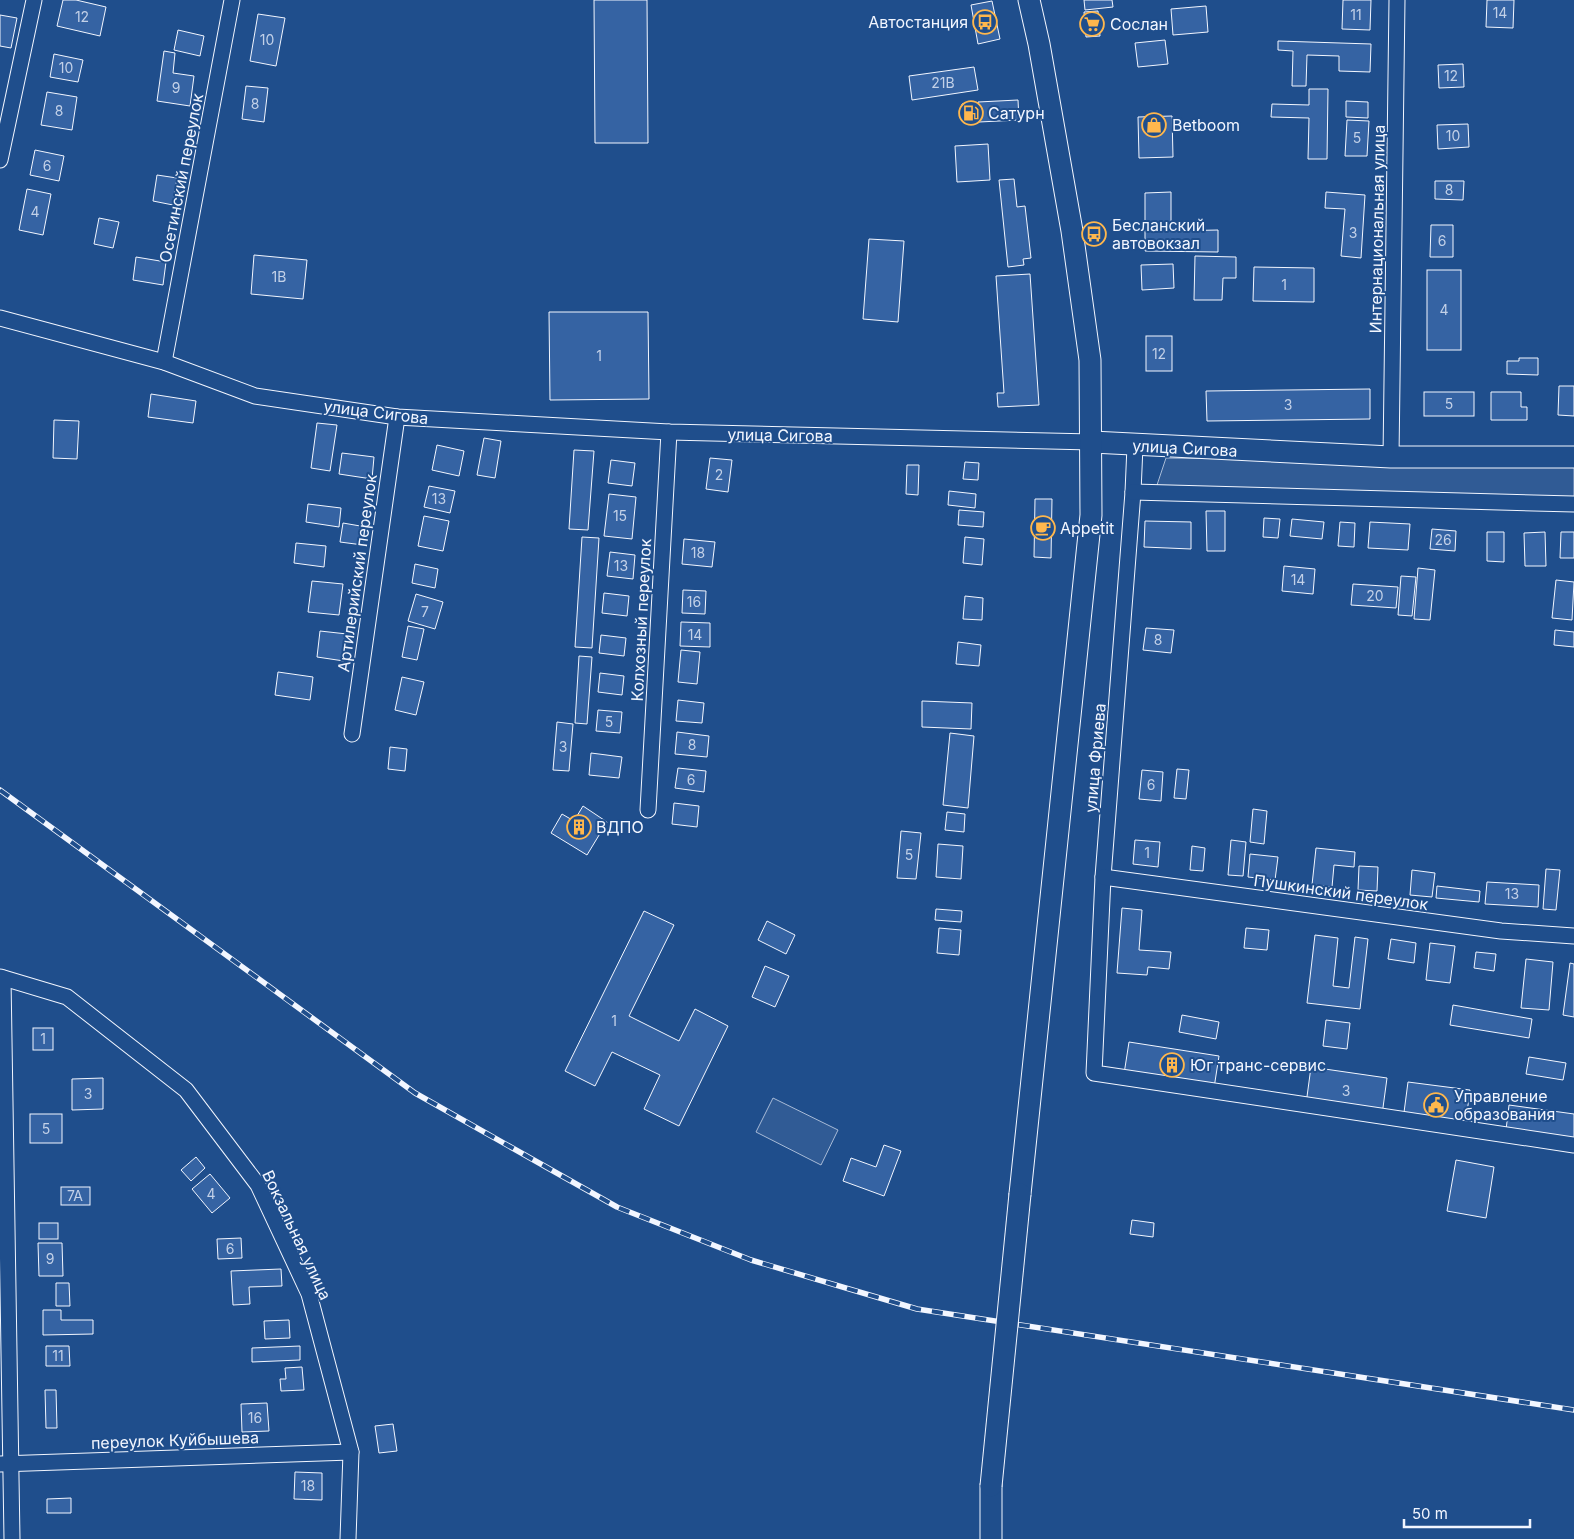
<svg xmlns="http://www.w3.org/2000/svg" width="1574" height="1539" font-family="Inter,sans-serif">
<style>
.built{fill:#305b95;stroke:#a8bbd7}
.building{fill:#3563a3;stroke:#f2f6ff}
.lines{fill:none;stroke-linecap:round;stroke-linejoin:round}
.minor-casing{stroke:#f2f6ff;stroke-width:17}
.secondary-casing{stroke:#f2f6ff;stroke-width:23}
.minor{stroke:#1f4e8c;stroke-width:15}
.secondary{stroke:#1f4e8c;stroke-width:21}
.rail-casing{stroke:#f2f6ff;stroke-width:5.5}
.rail{stroke:#1f4e8c;stroke-width:4;stroke-dasharray:11;stroke-linecap:butt}
.secondary-bridge-casing{stroke:#f2f6ff;stroke-width:23;stroke-linecap:butt}
.secondary-bridge{stroke:#1f4e8c;stroke-width:21}
.labels{text-anchor:middle;stroke-width:4;stroke-linejoin:round;paint-order:stroke}
.number-label{font-size:14px;fill:#c3d1e8}
.poi-label{font-size:16px;fill:#f2f6ff;stroke:#1f4e8c;text-anchor:start}
.street-label{font-size:16px;fill:#f2f6ff;stroke:#1f4e8c}
</style>
<rect width="100%" height="100%" fill="#1f4e8c"/>
<g class="built">
<path d="M1166,458L1574,463V498L1156,488Z"/>
<path d="M773,1098L838,1130L821,1165L756,1132Z"/>
</g>
<g class="building">
<path d="M63,0H76L106,7L100,36L57,26Z"/>
<path d="M594,0H647L648,143H595Z"/>
<path d="M1084,0H1112L1113,7L1085,10Z"/>
<path d="M1343,0H1371L1370,30L1342,29Z"/>
<path d="M1487,0H1514L1513,28L1486,27Z"/>
<path d="M992,1L1000,39L978,44L971,5Z"/>
<path d="M1206,6L1208,32L1173,35L1171,9Z"/>
<path d="M1098,11L1100,36L1086,37L1084,12Z"/>
<path d="M258,14L285,18L276,66L250,61Z"/>
<path d="M0,15L17,18L11,48L0,46Z"/>
<path d="M178,30L204,36L200,56L174,50Z"/>
<path d="M1165,40L1168,64L1138,67L1135,43Z"/>
<path d="M1278,41L1371,44L1370,72L1339,71V56L1307,55L1306,86H1292L1293,51L1278,50Z"/>
<path d="M164,51L175,53L173,73L194,76L190,106L157,101Z"/>
<path d="M54,54L83,60L78,82L50,77Z"/>
<path d="M1463,64L1464,87L1439,88L1438,65Z"/>
<path d="M974,67L978,90L912,100L909,76Z"/>
<path d="M246,86L268,88L264,122L242,119Z"/>
<path d="M1309,89H1328L1327,159H1308L1309,118L1271,117L1272,104L1309,105Z"/>
<path d="M47,92L77,97L72,130L41,125Z"/>
<path d="M1018,100L1019,120L979,122L978,102Z"/>
<path d="M1346,101L1368,102V118L1346,117Z"/>
<path d="M977,103L978,119L963,120L962,104Z"/>
<path d="M1172,116L1173,157L1139,158L1138,117Z"/>
<path d="M1347,120L1369,121L1367,156H1345Z"/>
<path d="M1468,124L1469,147L1438,149L1437,125Z"/>
<path d="M988,144L990,180L957,182L955,146Z"/>
<path d="M35,150L64,156L59,181L30,175Z"/>
<path d="M157,175L177,178L173,205L153,201Z"/>
<path d="M1014,179L1017,207L1025,206L1031,258L1023,259L1024,265L1008,267L999,180Z"/>
<path d="M1435,181H1464L1463,200L1435,199Z"/>
<path d="M27,189L51,194L43,235L19,230Z"/>
<path d="M1171,192V231L1218,230V252L1145,251V193Z"/>
<path d="M1326,192L1365,195L1361,258L1341,256L1345,209L1325,208Z"/>
<path d="M99,218L119,222L113,248L94,244Z"/>
<path d="M1431,225H1453V257H1430Z"/>
<path d="M869,239L904,241L898,322L863,319Z"/>
<path d="M254,255L307,260L303,299L251,294Z"/>
<path d="M1195,256L1236,257V278H1223L1222,300H1194Z"/>
<path d="M136,257L166,262L163,285L133,280Z"/>
<path d="M1173,264L1174,288L1142,290L1141,265Z"/>
<path d="M1254,267L1314,268V302L1253,301Z"/>
<rect x="1427" y="270" width="34" height="80"/>
<path d="M1030,274L1039,405L998,407L997,393H1004L996,276Z"/>
<path d="M549,312H648L649,399L550,400Z"/>
<rect x="1146" y="336" width="26" height="35"/>
<path d="M1519,358H1538V375L1507,374V361H1519Z"/>
<path d="M1559,386H1574V416L1558,415Z"/>
<path d="M1370,389V419L1207,421L1206,391Z"/>
<rect x="1424" y="392" width="50" height="24"/>
<path d="M1491,392H1521V407H1527V420H1491Z"/>
<path d="M151,394L196,401L193,423L148,417Z"/>
<path d="M54,420L79,421L77,459L53,458Z"/>
<path d="M317,423L337,425L330,471L311,468Z"/>
<path d="M484,438L501,441L495,478L477,475Z"/>
<path d="M437,445L464,451L459,476L432,470Z"/>
<path d="M574,450L594,451L588,530L569,529Z"/>
<path d="M342,453L374,457L372,479L339,474Z"/>
<path d="M710,458L732,460L728,492L706,489Z"/>
<path d="M611,460L635,463L632,486L608,483Z"/>
<path d="M965,462L979,463L978,480L963,479Z"/>
<path d="M907,465H919L918,495L906,494Z"/>
<path d="M429,486L455,491L450,513L424,507Z"/>
<path d="M949,491L976,494L975,508L948,505Z"/>
<path d="M609,494L636,497L632,539L604,536Z"/>
<path d="M1035,499H1052L1051,558L1034,557Z"/>
<path d="M308,504L341,508L339,527L306,522Z"/>
<path d="M959,510L984,512L983,527L958,525Z"/>
<path d="M1206,511H1225V551H1207Z"/>
<path d="M424,516L449,521L443,551L418,546Z"/>
<path d="M1264,518L1280,519L1278,538L1263,537Z"/>
<path d="M1292,519L1324,522L1322,539L1290,536Z"/>
<path d="M1145,521L1191,522V549L1144,547Z"/>
<path d="M1340,522L1355,523L1354,547L1338,546Z"/>
<path d="M1370,522L1410,524L1408,550L1368,548Z"/>
<path d="M343,523L366,527L363,545L340,542Z"/>
<path d="M1432,529L1456,531L1455,551L1430,549Z"/>
<path d="M1487,532H1504V562L1487,561Z"/>
<path d="M1545,532L1546,566H1525L1524,533Z"/>
<path d="M1561,532H1574V558H1560Z"/>
<path d="M582,537L599,538L592,648L575,647Z"/>
<path d="M965,537L984,539L982,565L963,563Z"/>
<path d="M684,539L715,542L712,567L682,564Z"/>
<path d="M296,543L326,546L324,567L294,563Z"/>
<path d="M610,552L635,555L633,579L607,576Z"/>
<path d="M415,564L438,569L435,588L412,583Z"/>
<path d="M1284,566L1315,569L1313,594L1282,591Z"/>
<path d="M1418,568L1435,570L1430,620L1414,619Z"/>
<path d="M1401,576L1416,577L1412,616L1398,615Z"/>
<path d="M1556,580L1574,582L1572,620L1552,618Z"/>
<path d="M312,581L343,584L339,615L308,612Z"/>
<path d="M1353,584L1398,587L1396,608L1351,605Z"/>
<path d="M683,590L706,591L705,614L682,613Z"/>
<path d="M604,593L629,596L627,616L602,613Z"/>
<path d="M416,594L443,602L435,629L408,621Z"/>
<path d="M965,596L983,598L982,620L963,619Z"/>
<path d="M681,622L710,623V647L680,646Z"/>
<path d="M408,626L424,629L417,660L402,657Z"/>
<path d="M1146,628L1174,630L1171,653L1143,650Z"/>
<path d="M1555,630L1574,632V647L1554,645Z"/>
<path d="M320,631L347,634L344,661L317,657Z"/>
<path d="M601,635L626,638L624,656L599,653Z"/>
<path d="M958,642L981,645L979,666L956,664Z"/>
<path d="M681,650L700,652L697,684L678,682Z"/>
<path d="M579,656L592,657L587,724L575,723Z"/>
<path d="M278,672L313,677L310,700L275,695Z"/>
<path d="M600,673L624,676L622,695L598,692Z"/>
<path d="M402,677L424,682L416,715L395,710Z"/>
<path d="M678,700L704,703L702,723L676,721Z"/>
<path d="M922,701L972,703L971,729L922,727Z"/>
<path d="M598,710L622,712L620,733L596,731Z"/>
<path d="M557,722L573,724L569,771L553,770Z"/>
<path d="M677,732L709,736L707,757L675,754Z"/>
<path d="M950,733L974,736L968,808L943,805Z"/>
<path d="M390,747L407,749L405,771L388,769Z"/>
<path d="M591,753L622,757L619,778L589,775Z"/>
<path d="M678,768L706,771L704,792L675,788Z"/>
<path d="M1177,769L1189,770L1186,799L1174,798Z"/>
<path d="M1142,770L1163,772L1161,801L1139,799Z"/>
<path d="M674,803L699,806L697,827L672,824Z"/>
<path d="M583,806L607,822L587,855L551,833L562,814L574,821Z"/>
<path d="M1253,809L1267,811L1264,844L1250,842Z"/>
<path d="M947,812L965,814L964,832L945,830Z"/>
<path d="M901,831L921,833L916,879L897,878Z"/>
<path d="M1135,840L1160,842L1158,867L1133,864Z"/>
<path d="M1231,840L1246,842L1243,876L1228,875Z"/>
<path d="M938,844L963,846L961,879L936,877Z"/>
<path d="M1192,846L1205,848L1203,871L1190,870Z"/>
<path d="M1316,848L1355,852L1354,867L1334,865L1332,887L1312,885Z"/>
<path d="M1250,854L1278,857L1275,880L1248,877Z"/>
<path d="M1359,866L1378,867L1377,891L1358,890Z"/>
<path d="M1546,869L1560,870L1556,910L1543,909Z"/>
<path d="M1412,870L1435,873L1432,897L1410,895Z"/>
<path d="M1487,882L1539,885L1538,907L1485,904Z"/>
<path d="M1437,886L1480,891L1479,902L1436,898Z"/>
<path d="M1122,908L1142,910L1139,950L1171,952L1169,969L1148,967L1147,975L1117,973Z"/>
<path d="M936,909L962,911L961,922L935,920Z"/>
<path d="M644,911L674,925L629,1016L679,1041L695,1009L728,1026L679,1126L644,1109L660,1075L612,1052L595,1086L565,1071Z"/>
<path d="M767,921L795,935L786,954L758,940Z"/>
<path d="M939,928L961,930L959,955L937,953Z"/>
<path d="M1246,928L1269,930L1267,950L1244,948Z"/>
<path d="M1315,935L1338,938L1333,986L1349,988L1355,937L1368,939L1360,1009L1307,1003Z"/>
<path d="M1391,939L1416,943L1414,963L1388,959Z"/>
<path d="M1430,943L1455,946L1450,983L1426,980Z"/>
<path d="M1476,952L1496,954L1494,971L1474,968Z"/>
<path d="M1526,959L1553,962L1549,1010L1521,1008Z"/>
<path d="M1570,963L1574,964V1017L1563,1015Z"/>
<path d="M765,966L789,976L775,1007L752,997Z"/>
<path d="M1453,1005L1532,1019L1529,1038L1450,1025Z"/>
<path d="M1182,1015L1219,1022L1216,1039L1179,1032Z"/>
<path d="M1326,1020L1350,1023L1347,1049L1323,1046Z"/>
<rect x="33" y="1028" width="20" height="22"/>
<path d="M1129,1042L1219,1056L1214,1088L1124,1074Z"/>
<path d="M1529,1057L1566,1063L1563,1080L1526,1074Z"/>
<path d="M1311,1067L1387,1078L1382,1115L1306,1104Z"/>
<path d="M103,1078V1109L72,1110V1079Z"/>
<path d="M1408,1082L1470,1090L1465,1128L1403,1120Z"/>
<path d="M1509,1105L1574,1114V1139L1506,1130Z"/>
<rect x="30" y="1114" width="32" height="29"/>
<path d="M884,1145L901,1151L884,1196L843,1181L851,1158L876,1167Z"/>
<path d="M196,1157L205,1168L191,1181L181,1170Z"/>
<path d="M1456,1160L1494,1167L1486,1218L1447,1211Z"/>
<path d="M210,1174L230,1198L212,1213L192,1189Z"/>
<rect x="61" y="1187" width="29" height="18"/>
<path d="M1132,1220L1154,1223L1153,1237L1130,1234Z"/>
<rect x="39" y="1223" width="19" height="16"/>
<path d="M241,1238L242,1258L218,1259L217,1239Z"/>
<path d="M38,1243H62L63,1276H39Z"/>
<path d="M281,1269L282,1286L249,1287L250,1304L233,1305L231,1271Z"/>
<path d="M56,1283H69L70,1306H56Z"/>
<path d="M43,1310H61V1320H93V1334L43,1335Z"/>
<path d="M289,1320L290,1338L265,1339L264,1321Z"/>
<path d="M46,1346H69L70,1366H46Z"/>
<path d="M300,1346V1360L252,1362V1348Z"/>
<path d="M302,1367L304,1390L281,1391L280,1379H286L285,1368Z"/>
<path d="M45,1390H56L57,1428H46Z"/>
<path d="M267,1403L269,1431L242,1432L241,1404Z"/>
<path d="M393,1424L397,1451L379,1453L375,1426Z"/>
<path d="M295,1472L322,1473V1500L294,1499Z"/>
<path d="M71,1498V1513H47V1499Z"/>
</g>
<g class="lines">
<g class="minor-casing">
<g id="minor">
<path d="M0,160L34,0"/>
<path d="M0,318L164,362L255,396L397,417L669,432L1092,442"/>
<path d="M164,362L232,0"/>
<path d="M1135,446L1133,492L1103,877L1094,1073L1574,1145"/>
<path d="M1391,457L1397,0"/>
<path d="M1133,492L1574,504"/>
<path d="M352,734L397,417"/>
<path d="M648,810L669,432"/>
<path d="M1103,877L1501,931L1574,936"/>
<path d="M0,977L67,997L186,1090L258,1185L309,1294L351,1452L348,1539"/>
<path d="M3,978L12,1539"/>
<path d="M0,1464L351,1452"/>
</g>
</g>
<g class="secondary-casing">
<g id="secondary">
<path d="M1092,442L1391,457H1574"/>
<path d="M1020,1194L1091,515L1090,360L1072,231L1039,44L1029,0"/>
<path d="M991,1539V1486"/>
</g>
</g>
<use href="#minor" class="minor"/>
<use href="#secondary" class="secondary"/>
<g class="rail-casing">
<path id="rail" d="M0,790L415,1093L617,1207L751,1260L917,1309L1574,1410"/>
</g>
<use href="#rail" class="rail"/>
<g class="secondary-bridge-casing">
<path id="secondary-bridge" d="M991,1486L1020,1194"/>
</g>
<use href="#secondary-bridge" class="secondary-bridge"/>
</g>
<defs>
<g id="bus-ring" transform="scale(1.25)"><circle r="9.5" fill="#1f4e8c" stroke="#ffb74d" stroke-width="1.5"/><path d="M-5-6H5V4H4V6H2V4H-2V6H-4V4H-5ZM-3.5-4V0h7V-4ZM-3.5 1.2v1.5H-2V1.2ZM2 1.2v1.5H3.5V1.2Z" fill="#ffb74d"/></g>
<g id="supermarket-ring" transform="scale(1.25)"><circle r="9.5" fill="#1f4e8c" stroke="#ffb74d" stroke-width="1.5"/><path d="M-6-5.5h2.5l.6 2H6L4.5 2H-2.5L-4.4-4H-6ZM-1.5 3.2a1.3 1.3 0 1 0 .1 0ZM3 3.2a1.3 1.3 0 1 0 .1 0Z" fill="#ffb74d"/></g>
<g id="fuel-ring" transform="scale(1.25)"><circle r="9.5" fill="#1f4e8c" stroke="#ffb74d" stroke-width="1.5"/><path d="M-5.5-6h7V0h2V4h1.3V-2.5L3-4.5l.8-.8L6-3V5H2.5V1h-1V6h-7ZM-4.2-4.7v3.2H.2V-4.7Z" fill="#ffb74d"/></g>
<g id="shop-ring" transform="scale(1.25)"><circle r="9.5" fill="#1f4e8c" stroke="#ffb74d" stroke-width="1.5"/><path d="M-5-2.5h2.3a2.7 3.5 0 0 1 5.4 0H5L5.5 6h-11ZM-1.5-2.5h3a1.5 2.3 0 0 0-3 0Z" fill="#ffb74d"/></g>
<g id="cafe-ring" transform="scale(1.25)"><circle r="9.5" fill="#1f4e8c" stroke="#ffb74d" stroke-width="1.5"/><path d="M-5.5-4.5H6V0H3Q3 3.5 0 3.5H-2.5Q-5.5 3.5-5.5 0ZM3-3.2v2h1.7v-2ZM-6 4.5H4V6H-6Z" fill="#ffb74d"/></g>
<g id="building-ring" transform="scale(1.25)"><circle r="9.5" fill="#1f4e8c" stroke="#ffb74d" stroke-width="1.5"/><path d="M-4-6H4V6H1V3H-1V6H-4ZM-2.5-4.3h1.7v1.8h-1.7ZM.8-4.3h1.7v1.8H.8ZM-2.5-1h1.7V.8h-1.7ZM.8-1h1.7V.8H.8Z" fill="#ffb74d"/></g>
<g id="civic-ring" transform="scale(1.25)"><circle r="9.5" fill="#1f4e8c" stroke="#ffb74d" stroke-width="1.5"/><path d="M-.6-6.5H3V-4.5H.6V-3L4-1V1h2V6H-6V1h2V-1L-.6-3ZM-1.2 2.5V6h2.4V2.5Z" fill="#ffb74d"/></g>
</defs>
<g fill-rule="evenodd">
<use href="#bus-ring" x="985" y="22"/>
<use href="#supermarket-ring" x="1092" y="24"/>
<use href="#fuel-ring" x="971" y="113"/>
<use href="#shop-ring" x="1154" y="125"/>
<use href="#bus-ring" x="1094" y="234"/>
<use href="#cafe-ring" x="1043" y="528"/>
<use href="#building-ring" x="579" y="827"/>
<use href="#building-ring" x="1172" y="1065"/>
<use href="#civic-ring" x="1436" y="1105"/>
</g>
<g class="labels">
<g class="number-label">
<text x="1500" y="18">14</text>
<text x="1356" y="20">11</text>
<text x="82" y="22">12</text>
<text x="267" y="45">10</text>
<text x="66" y="73">10</text>
<text x="1451" y="81">12</text>
<text x="943" y="88">21В</text>
<text x="176" y="93">9</text>
<text x="255" y="109">8</text>
<text x="59" y="116">8</text>
<text x="1453" y="141">10</text>
<text x="1357" y="143">5</text>
<text x="47" y="171">6</text>
<text x="1449" y="195">8</text>
<text x="35" y="217">4</text>
<text x="1353" y="238">3</text>
<text x="1442" y="246">6</text>
<text x="279" y="282">1В</text>
<text x="1284" y="290">1</text>
<text x="1444" y="315">4</text>
<text x="1159" y="359">12</text>
<text x="599" y="361">1</text>
<text x="1449" y="409">5</text>
<text x="1288" y="410">3</text>
<text x="719" y="480">2</text>
<text x="439" y="504">13</text>
<text x="620" y="521">15</text>
<text x="1443" y="545">26</text>
<text x="698" y="558">18</text>
<text x="621" y="571">13</text>
<text x="1298" y="585">14</text>
<text x="1375" y="601">20</text>
<text x="694" y="607">16</text>
<text x="425" y="617">7</text>
<text x="695" y="640">14</text>
<text x="1158" y="645">8</text>
<text x="609" y="727">5</text>
<text x="692" y="750">8</text>
<text x="563" y="752">3</text>
<text x="691" y="785">6</text>
<text x="1151" y="790">6</text>
<text x="1147" y="858">1</text>
<text x="909" y="860">5</text>
<text x="1512" y="899">13</text>
<text x="614" y="1026">1</text>
<text x="43" y="1044">1</text>
<text x="1346" y="1096">3</text>
<text x="88" y="1099">3</text>
<text x="46" y="1134">5</text>
<text x="211" y="1199">4</text>
<text x="75" y="1201">7А</text>
<text x="230" y="1254">6</text>
<text x="50" y="1264">9</text>
<text x="58" y="1361">11</text>
<text x="255" y="1423">16</text>
<text x="308" y="1491">18</text>
</g>
<g class="poi-label">
<text x="968" y="28" text-anchor="end">Автостанция</text>
<text x="1110" y="30">Сослан</text>
<text x="988" y="119">Сатурн</text>
<text x="1172" y="131">Betboom</text>
<text x="1112" y="231">Бесланский<tspan x="1112" dy="18">автовокзал</tspan></text>
<text x="1060" y="534">Appetit</text>
<text x="596" y="833">ВДПО</text>
<text x="1190" y="1071">Юг транс-сервис</text>
<text x="1454" y="1102">Управление<tspan x="1454" dy="18">образования</tspan></text>
</g>
<g class="street-label">
<text transform="translate(181 178) rotate(-79)" y="6">Осетинский переулок</text>
<text transform="translate(1377 229) rotate(-89)" y="6">Интернациональная улица</text>
<text transform="translate(376 412) rotate(7)" y="6">улица Сигова</text>
<text transform="translate(780 435) rotate(1)" y="6">улица Сигова</text>
<text transform="translate(1185 448) rotate(3)" y="6">улица Сигова</text>
<text transform="translate(357 573) rotate(-82)" y="6">Артилерийский переулок</text>
<text transform="translate(641 620) rotate(-87)" y="6">Колхозный переулок</text>
<text transform="translate(1095 758) rotate(-85)" y="6">улица Фриева</text>
<text transform="translate(1341 892) rotate(8)" y="6">Пушкинский переулок</text>
<text transform="translate(297 1235) rotate(65)" y="6">Вокзальная улица</text>
<text transform="translate(175 1440) rotate(-2)" y="6">переулок Куйбышева</text>
</g>
</g>
<path d="M1404 1519v8h126v-8" fill="none" stroke="#f2f6ff" stroke-width="2.5"/>
<text x="1412" y="1519" font-size="15" fill="#f2f6ff" stroke="#1f4e8c" stroke-width="4" paint-order="stroke">50 m</text>
</svg>
